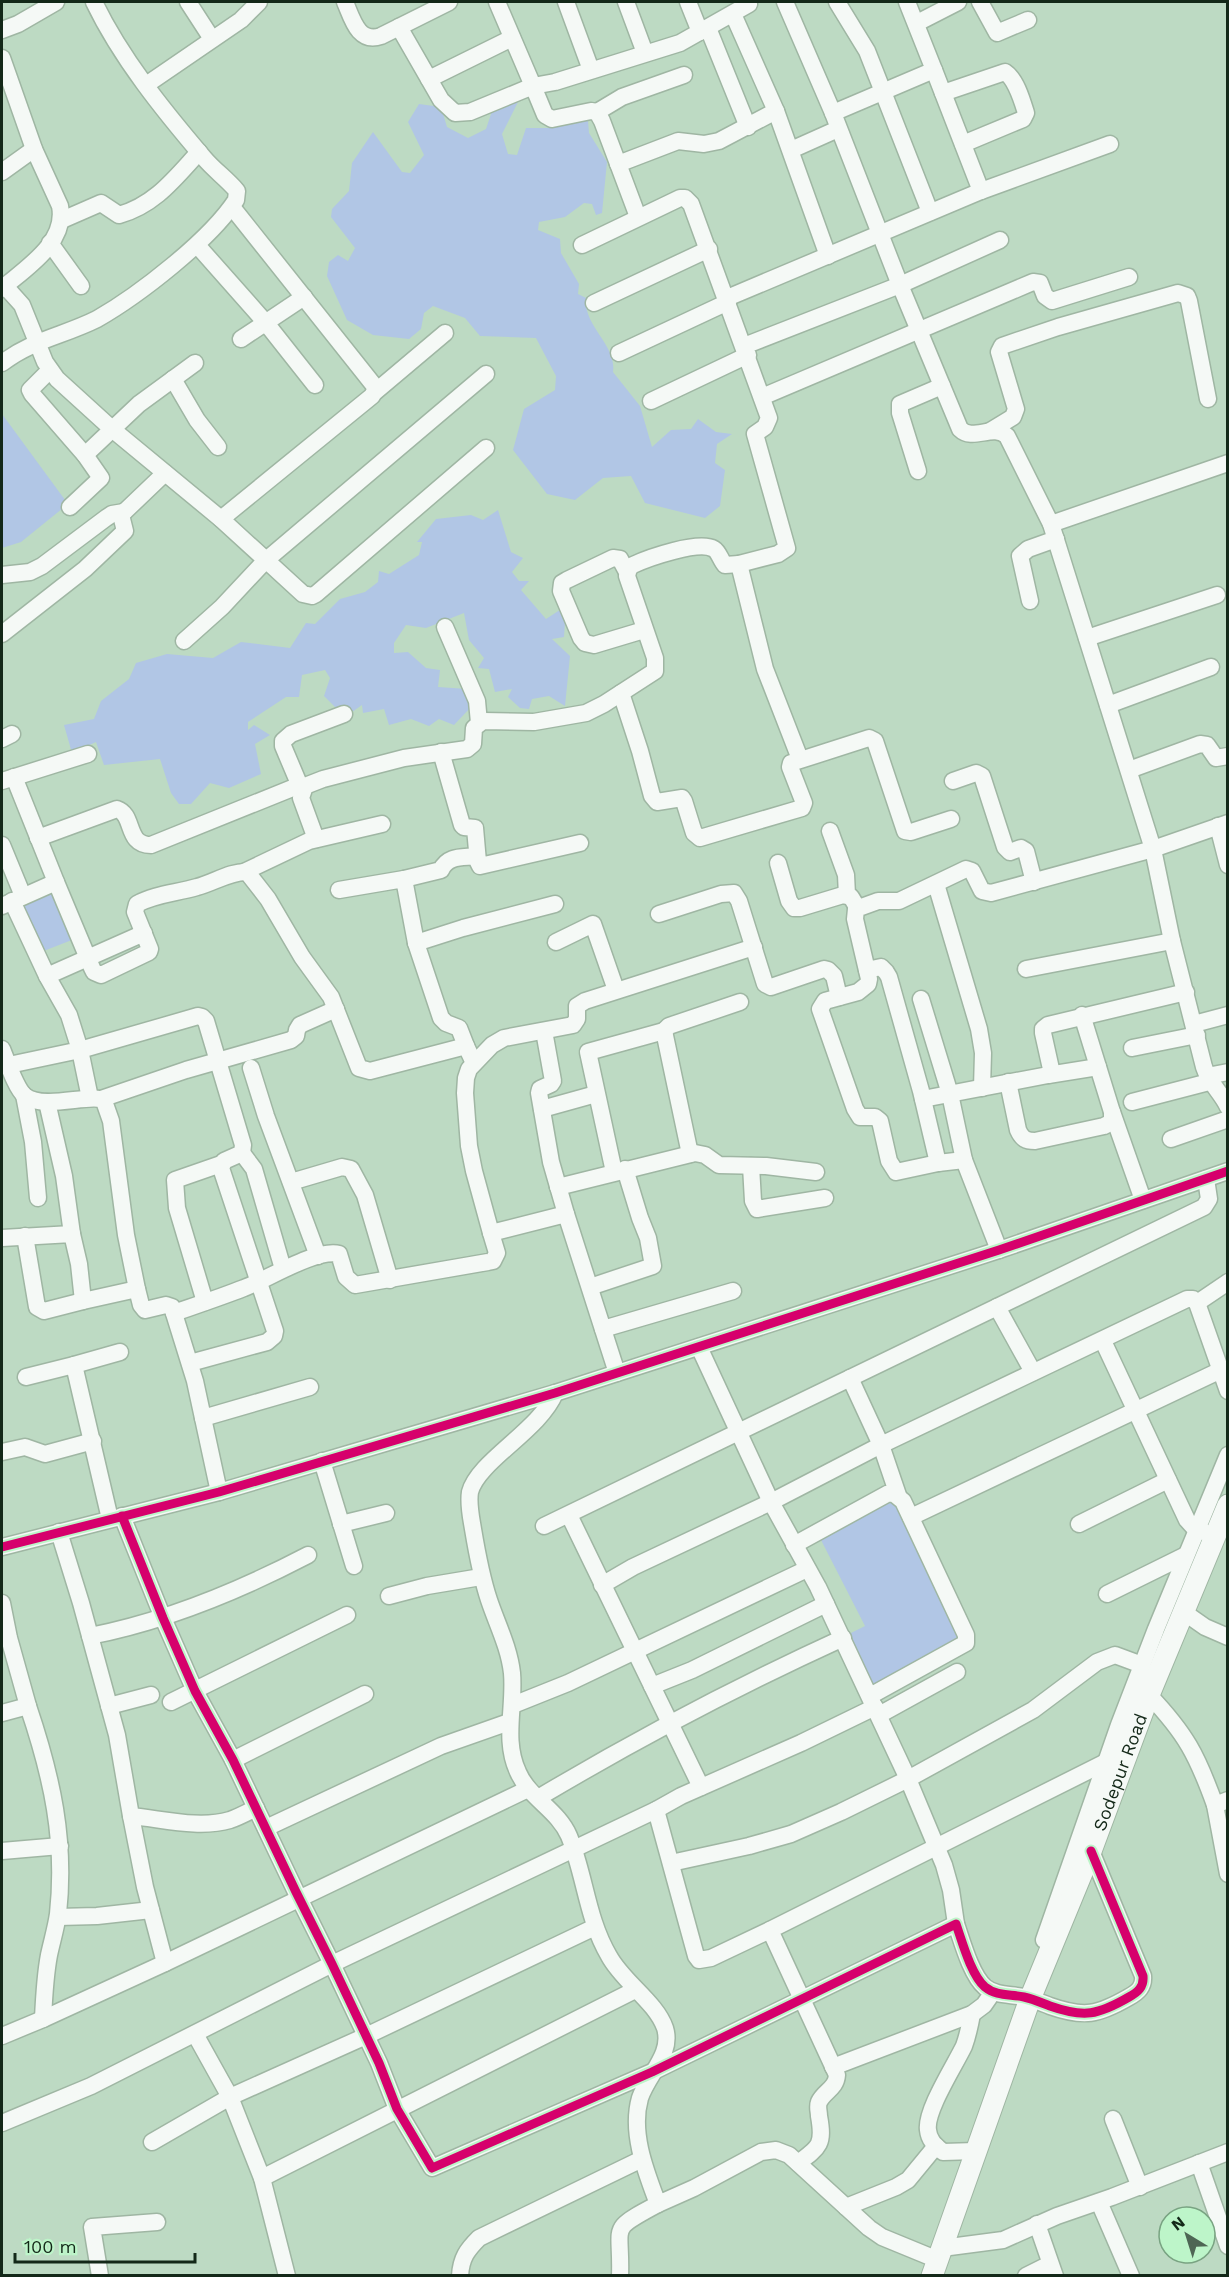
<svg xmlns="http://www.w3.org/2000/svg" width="1229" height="2277" font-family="'Work Sans',sans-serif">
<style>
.water{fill:#b1c6e5}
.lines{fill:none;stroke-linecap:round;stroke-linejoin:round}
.minor-casing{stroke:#9fb6a3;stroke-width:19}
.major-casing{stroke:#9fb6a3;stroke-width:23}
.minor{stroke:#f5f9f6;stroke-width:16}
.major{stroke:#f5f9f6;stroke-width:21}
.cycleway-casing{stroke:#bdf5c9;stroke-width:13}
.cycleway{stroke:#d6006c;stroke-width:9}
.labels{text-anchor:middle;stroke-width:6;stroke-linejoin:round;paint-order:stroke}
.street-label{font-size:18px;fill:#132818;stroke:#bdf5c9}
</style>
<rect width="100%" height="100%" fill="#bddac3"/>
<g class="water">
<path d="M495,102H518L502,134L508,154L517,155L526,128H551L558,118L584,115L588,121L589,133L607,162L602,213L596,215L592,204L584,203L565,217L539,222L538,230L560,239L561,253L579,284L578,294L586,298C583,326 617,345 613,372L640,406L652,447L671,430L691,429L698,419L716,432L732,434L717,444L715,463L725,470L720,506L705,518L645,503L631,476L603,478L575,500L547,494L513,450L524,409L555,390L556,376L536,338L480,336L465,318L433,306L424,313L421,329L409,339L373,335L347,320L327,276L329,262L338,255L348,261L355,248L331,217L332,209L349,191L352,163L373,132L402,172L410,173L424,155L408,122L419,104L441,107L447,127L468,138L486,129Z"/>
<path d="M2,414L68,504L21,542L2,548Z"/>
<path d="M498,510L511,552L523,558L512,572L519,581H529L521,590L546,619L566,606L564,637L552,639L570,656L565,706L549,696L532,699L529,709L520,708L508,697L512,689L495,692L489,669L478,668L484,658L469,640L464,613L426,628L406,625L394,643V653L408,652L426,668L440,670L438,687L467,689L472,706L454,725L439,719L429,726L411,719L389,725L384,709L363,713L362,705L345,717L324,696L330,678L325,670L302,675L299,697H286L248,722V730L254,725L270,735L255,744L261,774L229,788L210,783L191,804H179L171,793L160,759L104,765L96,742L72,753L64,725L94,719L101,701L129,679L136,663L167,654L213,658L241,642L290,648L306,623L315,624L340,599L365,592L378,582L379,571L389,574L419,555L422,542H417L436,519L471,515L483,520Z"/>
<path d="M48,890L60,896L77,938L41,952L20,909L24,899Z"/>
<path d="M896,1499L964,1638L871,1693L845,1636L865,1626L821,1540Z"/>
</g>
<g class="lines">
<g class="minor-casing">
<g id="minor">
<path d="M188,2L212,39"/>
<path d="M345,2C352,18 358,44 381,36L449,2"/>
<path d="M497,2L533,86L555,82L680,43L749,4"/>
<path d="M566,2L591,70"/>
<path d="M626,2L645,53"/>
<path d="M688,2L700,32"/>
<path d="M785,2L833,113"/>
<path d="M837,2L867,51L930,212"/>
<path d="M907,2L934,70L833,113L900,285L960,429C973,442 993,423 1007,436L1051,524L1153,849L1172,941L1204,1067C1209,1083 1221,1092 1228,1107"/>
<path d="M980,2L997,33L1028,20"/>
<path d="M733,14L776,111L828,256"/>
<path d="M917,23L958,2"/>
<path d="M399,27L441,100L455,113L470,112L533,86L545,115L552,119L591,111L597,112L602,121L638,217"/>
<path d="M708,28L748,127"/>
<path d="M2,30L18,24L56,2"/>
<path d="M2,58L34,149L60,206C67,241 29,266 5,286"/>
<path d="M934,70L981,191"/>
<path d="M429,79L512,38"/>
<path d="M146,85L241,20L259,2"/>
<path d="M943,93L1005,72C1016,79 1022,100 1026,113L1023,119L963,144"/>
<path d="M597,112L622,97L684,75"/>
<path d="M791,150L838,129"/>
<path d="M618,164L678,141L704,144L719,141L776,111"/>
<path d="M2,172L34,149"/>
<path d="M62,220L101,203L119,215C155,205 175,178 199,152"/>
<path d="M50,243L81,286"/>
<path d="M197,245L266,323L315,385"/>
<path d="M582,245L680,198H685L691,204L769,418L765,427L755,434L787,548L778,554L739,564L765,669L800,759"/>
<path d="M2,289L5,286L22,305L45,362L57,379L112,429L221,519L303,594L312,596L316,594L486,448"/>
<path d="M727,298L981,191L1110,144"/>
<path d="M594,303L709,249"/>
<path d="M241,339L304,297"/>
<path d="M744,346L900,285L1000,240"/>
<path d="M619,353L728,302"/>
<path d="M2,363C34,339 63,336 97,319C139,295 210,240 236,200L237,191C227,179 214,170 204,158C163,110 121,58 94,2"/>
<path d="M50,370L30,390L32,394L85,455L101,478L70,507"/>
<path d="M173,379L197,420L218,447"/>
<path d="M375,392L445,333"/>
<path d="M762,397L1033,282L1040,283L1045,296L1052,301L1129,277"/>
<path d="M651,401L748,355"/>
<path d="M990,431L1013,417L1016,409L999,352L1002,346L1058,327L1178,293L1187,296L1189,301L1208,399"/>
<path d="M85,455L139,404L195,363"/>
<path d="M918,471L900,413V404L942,386"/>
<path d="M221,519L372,396L376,388L232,207"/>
<path d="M1051,524L1228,463"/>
<path d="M627,572L620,559L613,558L567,580L562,583L561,591L581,638L585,643L594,645L644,630"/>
<path d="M2,575L30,572L42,566L106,518L112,514L124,512"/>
<path d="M1030,601L1020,556L1028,549L1056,539"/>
<path d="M445,627L477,701L479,723"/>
<path d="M2,634L85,569L125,531L121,515L165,473"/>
<path d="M1087,638L1217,595"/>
<path d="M184,641L222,607L265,561L486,374"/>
<path d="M621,693L640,751L652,796L657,802L682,798L684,801L694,833L700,838L802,808L804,803L790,767L791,763L869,738L875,741L905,831L911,832L951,819"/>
<path d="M1108,705L1211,667"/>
<path d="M2,739L12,734"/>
<path d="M441,752L462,825L464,827L475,828L478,862L480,866L580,843"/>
<path d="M1129,770L1200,744L1207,745L1216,758L1228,756"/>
<path d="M14,777L56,882"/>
<path d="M2,781L88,754"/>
<path d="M953,781L976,773L982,776L1005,847L1010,852L1021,848L1026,851L1034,882"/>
<path d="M302,791L283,746V741L291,734L344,714"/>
<path d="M1218,826L1228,865"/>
<path d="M830,831L846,875L847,895"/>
<path d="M38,838L117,809C135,815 125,845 151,845L300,785"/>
<path d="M316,839L301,798L305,786L323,779L404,758L467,749L473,744L474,728L483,721L534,722L586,713L604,704L655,671V658L627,576L629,568L633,565C648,558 699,540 714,549C719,552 721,561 725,565L739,564"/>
<path d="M2,845L23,896"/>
<path d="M778,863L789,901L794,908H800L843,895L851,897L857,907"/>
<path d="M244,872L309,841L382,824"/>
<path d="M404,879L441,870C448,855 462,858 477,856"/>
<path d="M936,884L979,1029L983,1053L982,1088"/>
<path d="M339,890L404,879L416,943L441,1018L446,1023L459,1028L466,1046"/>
<path d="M2,906L56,882L92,968L94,972L101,975L149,952L150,949L135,912L137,904C155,894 177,893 197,887C213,883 231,871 247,872L268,899L302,957L331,997L359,1068L370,1071L466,1046L474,1063"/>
<path d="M659,914L721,894L734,893L739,901L765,984L771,987L824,969L828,970L834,976L839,997"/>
<path d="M556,942L593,924L616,990"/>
<path d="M416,943L463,928L555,904"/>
<path d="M1026,969L1172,941"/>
<path d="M867,970L881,967L886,972L889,977L921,1091L938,1163"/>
<path d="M47,976L144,933"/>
<path d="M921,999L950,1094L964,1160"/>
<path d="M1194,1024L1228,1015"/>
<path d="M544,1031L553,1081L551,1084L540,1089L539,1093L551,1162L566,1214"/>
<path d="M1132,1048L1197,1035"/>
<path d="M2,1049C7,1061 16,1089 25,1096C45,1111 93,1092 104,1101L111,1121L126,1235L137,1289"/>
<path d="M9,1065L80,1050L69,1015L47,976L12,901"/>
<path d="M251,1068L266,1116L318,1256"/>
<path d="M1048,1075L1098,1067"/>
<path d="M1207,1076L1228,1072"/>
<path d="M1008,1082L1018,1130C1022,1139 1026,1141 1035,1141L1104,1126L1112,1122V1112L1082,1015"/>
<path d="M24,1095L33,1142L38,1198"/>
<path d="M90,1098L80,1050L198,1016L202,1017L206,1021L243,1145L242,1153L224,1161L221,1168L275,1331L274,1336L267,1342L190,1363"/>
<path d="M101,1099L186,1070L291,1040L296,1036L297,1030L300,1025L336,1009"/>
<path d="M923,1099L1048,1075L1051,1069L1043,1033V1029L1048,1025L1186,992"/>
<path d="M47,1102L64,1176L72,1234"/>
<path d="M1132,1102L1209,1082"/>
<path d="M542,1109L596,1094"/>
<path d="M1112,1112L1143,1200"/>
<path d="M1171,1139L1228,1119"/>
<path d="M242,1153L254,1169L283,1269"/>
<path d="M690,1154L664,1031L669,1026L740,1002"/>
<path d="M751,1166L753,1201L757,1209L825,1198"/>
<path d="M614,1172L588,1052L664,1031"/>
<path d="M291,1182L342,1167L351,1169L365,1195L390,1280"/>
<path d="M558,1187L695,1153L705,1155L719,1165L766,1166L816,1172"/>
<path d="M491,1233L474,1171L469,1146L465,1093L466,1078L469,1069L492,1045L504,1038L573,1025L577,1019V1006L585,1001L754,947"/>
<path d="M25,1236L37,1307L44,1311L83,1301"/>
<path d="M2,1238L72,1234L79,1264L83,1301L137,1289L141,1305L145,1310L166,1305L172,1307L195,1381L219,1492"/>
<path d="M999,1250L964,1160L938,1163L896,1172L889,1161L880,1121L875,1117H860L855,1109L820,1009L825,1001L858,992L868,984L869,979L855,919L856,909L878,901H899L966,869L972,871L982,891L991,893L1153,849L1228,823"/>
<path d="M590,1287L653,1266L648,1238L640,1218L625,1169"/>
<path d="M205,1302L177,1208L175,1180L221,1164"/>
<path d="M1197,1303L1228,1282"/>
<path d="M997,1307L1033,1372"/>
<path d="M174,1313C197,1305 221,1297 244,1288C266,1280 317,1248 339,1254L346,1277L355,1285L488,1262L493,1261L497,1253L491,1233L566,1214L617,1373"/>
<path d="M603,1329L733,1291"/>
<path d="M1103,1341L1187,1520L1196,1530L1204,1532"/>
<path d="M699,1347L771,1502L818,1587L908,1779L944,1865L951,1890L956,1924"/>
<path d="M74,1365L120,1352"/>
<path d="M26,1377L74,1365L110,1519"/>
<path d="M850,1378L881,1445L898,1495"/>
<path d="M555,1393C540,1430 478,1461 470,1492C468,1504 471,1517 473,1529C477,1553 481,1576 489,1600C497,1624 509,1647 512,1673C515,1707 503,1740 518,1772C529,1798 558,1810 569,1836C585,1875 587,1919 609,1956C623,1982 656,2002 665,2028C673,2054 648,2074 640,2098C630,2133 646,2172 658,2204L694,2188L761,2152L776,2150L789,2155L869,2228L882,2237L938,2260"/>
<path d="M203,1418L310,1387"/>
<path d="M2,1452L25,1447L45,1454L93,1441"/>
<path d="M322,1461L354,1566"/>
<path d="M569,1515L701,1787"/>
<path d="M122,1516L163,1618L195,1691L233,1760L296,1892L332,1964L379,2063L397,2109L432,2168L652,2072L956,1924C962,1941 971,1975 985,1987C996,1996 1010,1994 1024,1997C1033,1999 1042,2003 1050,2006C1084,2018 1098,2015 1129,1997C1138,1992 1144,1987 1143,1976L1091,1851"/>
<path d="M911,1517L1221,1370"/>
<path d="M341,1524L386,1513"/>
<path d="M1079,1524L1168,1480"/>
<path d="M544,1526L1204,1207L1209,1199L1206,1179"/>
<path d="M59,1532L81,1603L117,1735L131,1816C163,1819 199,1829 230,1820C239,1817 248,1812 256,1808"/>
<path d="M794,1545L887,1494L893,1493L903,1501L966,1635V1643L870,1696"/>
<path d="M2,1547L219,1492L555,1393L999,1250L1228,1171"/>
<path d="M602,1585L633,1567L771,1502L881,1445L1187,1299H1193L1197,1303L1228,1391"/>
<path d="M1107,1594L1186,1555"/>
<path d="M389,1596L427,1586L481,1577"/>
<path d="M2,1603L9,1638L28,1706"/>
<path d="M1185,1613L1205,1627L1228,1637"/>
<path d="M90,1636C167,1621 239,1591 308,1555"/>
<path d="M652,1686L692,1670L826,1604"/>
<path d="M1149,1695C1186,1734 1197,1755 1215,1805L1228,1800"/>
<path d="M171,1702L347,1615"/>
<path d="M513,1705L568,1683L807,1569"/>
<path d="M109,1706L151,1695"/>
<path d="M2,1713L28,1706C52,1777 66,1840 58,1914C56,1928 52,1941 49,1955C45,1976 44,1997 43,2019"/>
<path d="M879,1715L957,1672"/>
<path d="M233,1760L365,1694"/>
<path d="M538,1798C637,1739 738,1686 843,1638"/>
<path d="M1215,1805L1228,1874"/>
<path d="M656,1810L696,1956L699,1960L711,1958L770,1930"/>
<path d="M131,1816L145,1887L165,1963"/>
<path d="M266,1828L441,1746L509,1722"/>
<path d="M2,1851L60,1846"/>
<path d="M671,1863L749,1846L791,1834L841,1812L908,1779L1033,1710L1097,1662L1115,1655L1142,1665"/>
<path d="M58,1917L97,1916L151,1910"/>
<path d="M1044,1940L1119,1725L1156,1629L1228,1455"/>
<path d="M972,2014C970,2025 968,2035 964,2046C955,2065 925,2111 928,2130C929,2141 936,2146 943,2152L976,2151"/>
<path d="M195,2034L230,2097L262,2178L287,2276"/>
<path d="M2,2036L43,2019L165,1963L528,1789"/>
<path d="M833,2067L972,2014L984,2005L993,1992"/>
<path d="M1113,2119L1140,2187"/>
<path d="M2,2123L91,2086L332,1964L656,1810L681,1796L801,1743L875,1707"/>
<path d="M152,2142L230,2097L366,2036L595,1927"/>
<path d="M798,2163C820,2147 824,2144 819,2116C819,2111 817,2107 819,2102C824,2091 836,2089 837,2075L770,1930L1128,1751"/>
<path d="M1199,2163L1228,2246"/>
<path d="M262,2178L635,1990"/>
<path d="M1099,2202L1131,2276"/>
<path d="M846,2207L896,2187L908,2180L936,2146"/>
<path d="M1037,2224L1055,2276"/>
<path d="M942,2248L1003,2240L1057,2216L1112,2197L1228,2152"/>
<path d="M100,2276L92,2227L157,2222"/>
<path d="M460,2276C461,2258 467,2250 479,2238L642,2159"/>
<path d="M620,2276C622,2224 607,2231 658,2204"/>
<path d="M1026,2276L1050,2264"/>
</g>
</g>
<g class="major-casing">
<g id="major">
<path id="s1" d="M932,2276L1030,1999L1091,1851L1149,1695L1228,1505"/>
</g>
</g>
<use href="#minor" class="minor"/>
<use href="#major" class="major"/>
<g class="cycleway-casing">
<g id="cycleway">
<path d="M122,1516L163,1618L195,1691L233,1760L296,1892L332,1964L379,2063L397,2109L432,2168L652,2072L956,1924C962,1941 971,1975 985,1987C996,1996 1010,1994 1024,1997C1033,1999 1042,2003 1050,2006C1084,2018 1098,2015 1129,1997C1138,1992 1144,1987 1143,1976L1091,1851"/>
<path d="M2,1547L219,1492L555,1393L999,1250L1228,1171"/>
</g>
</g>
<use href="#cycleway" class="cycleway"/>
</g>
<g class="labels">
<g class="street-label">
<text dy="6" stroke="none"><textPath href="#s1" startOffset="538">Sodepur Road</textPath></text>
</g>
</g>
<rect width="1229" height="2277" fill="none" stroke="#132818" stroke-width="6"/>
<g transform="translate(1187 2235) rotate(322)"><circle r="28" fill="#bdf5c9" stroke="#79a382" stroke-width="1.5"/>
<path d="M0-4.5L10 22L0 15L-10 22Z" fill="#4e6654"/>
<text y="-9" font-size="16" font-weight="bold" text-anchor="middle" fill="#132818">N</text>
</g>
<path d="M15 2253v9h180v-9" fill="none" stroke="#132818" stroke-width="3"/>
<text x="24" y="2253" font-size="18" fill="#132818" stroke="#bdf5c9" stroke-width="4.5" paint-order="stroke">100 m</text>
</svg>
